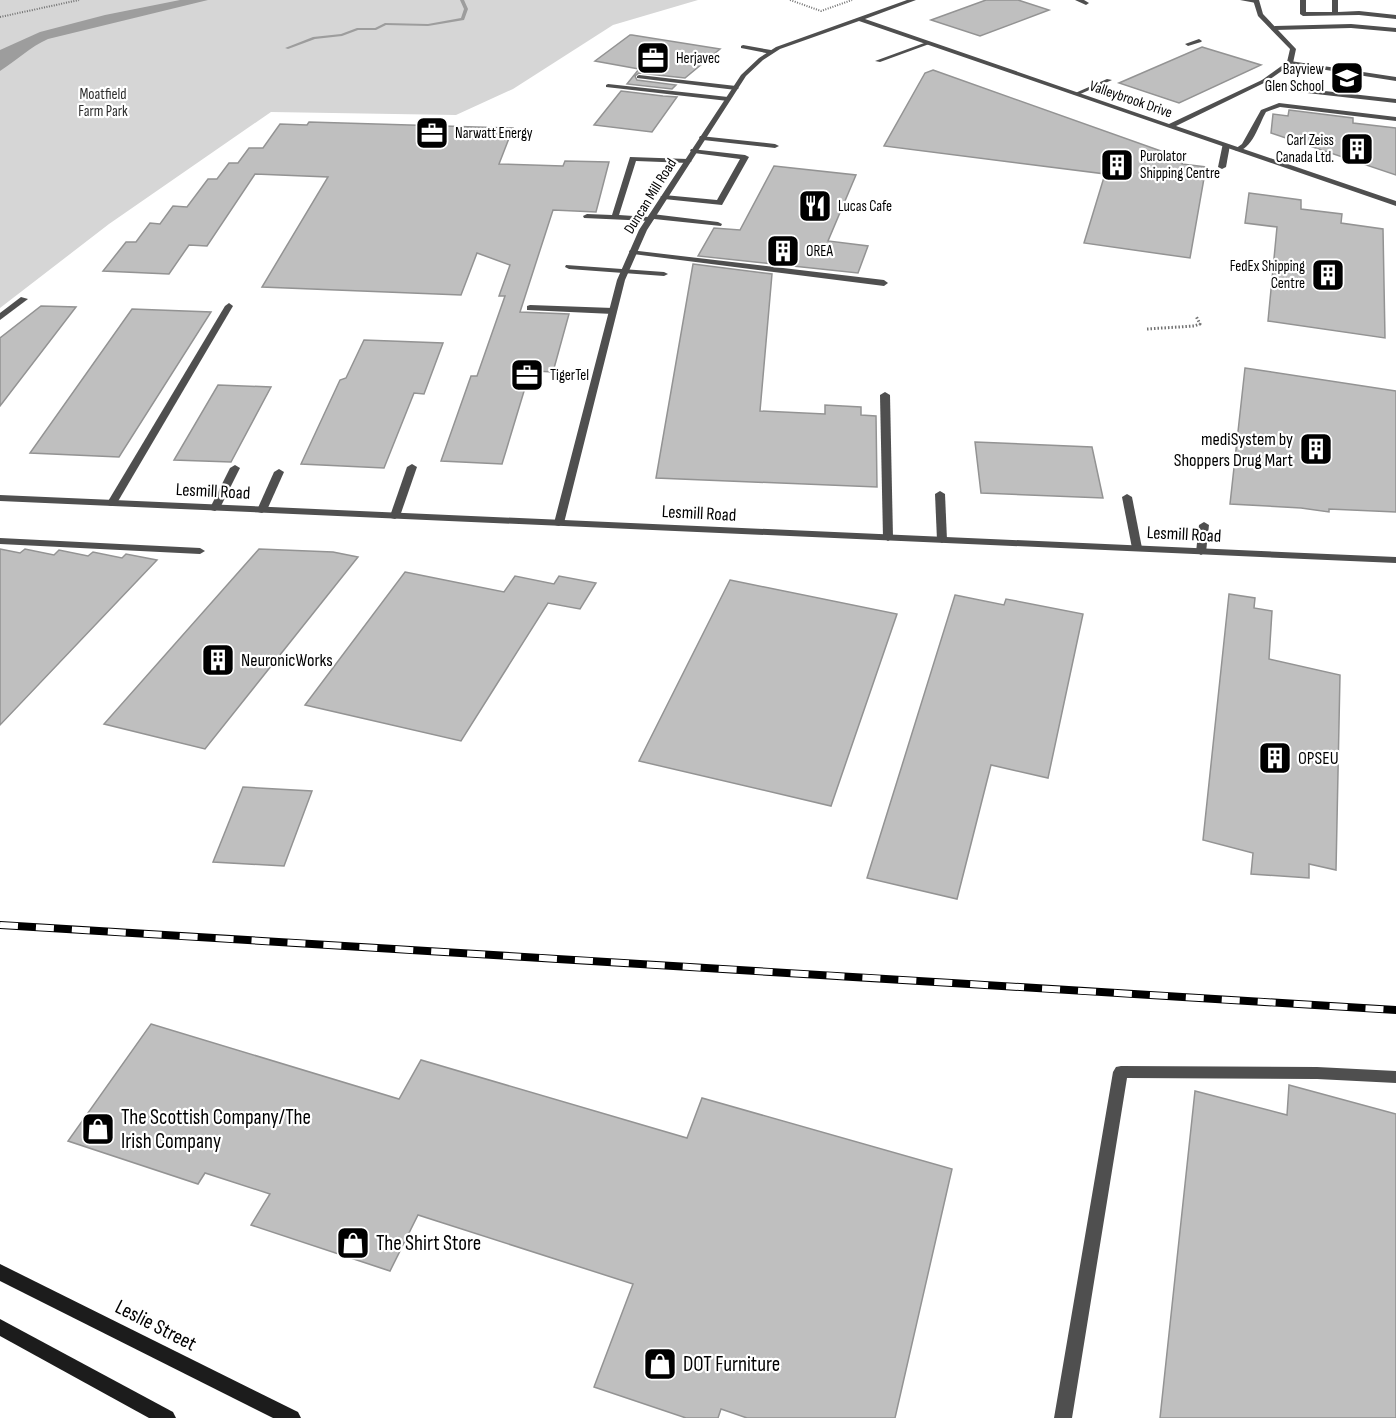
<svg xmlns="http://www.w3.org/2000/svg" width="1396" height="1418" font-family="'Sofia Sans Condensed',sans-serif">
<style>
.green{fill:#d6d6d6}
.water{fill:#9d9d9d}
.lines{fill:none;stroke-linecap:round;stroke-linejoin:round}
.stream{fill:#9d9d9d;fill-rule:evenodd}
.building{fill:#bfbfbf;stroke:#939393;stroke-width:1.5}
.path-far1{stroke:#717171;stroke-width:2;stroke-dasharray:1 1.5;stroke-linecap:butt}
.path{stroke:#717171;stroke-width:3;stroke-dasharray:1.5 2;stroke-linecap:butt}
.service{fill:#4f4f4f;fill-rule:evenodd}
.minor{fill:#4f4f4f;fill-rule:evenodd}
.tertiary{fill:#4f4f4f;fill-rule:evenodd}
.secondary{fill:#1c1c1c;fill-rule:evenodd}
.rail-casing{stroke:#000;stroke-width:8}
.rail{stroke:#fff;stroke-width:6;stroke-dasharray:18;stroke-linecap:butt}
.labels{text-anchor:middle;stroke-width:4.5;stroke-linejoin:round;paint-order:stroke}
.far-poi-label{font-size:15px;fill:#000;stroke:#fff;text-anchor:start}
.far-park-label{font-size:15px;fill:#2d2d2d;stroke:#fff}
.far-street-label{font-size:15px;fill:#000;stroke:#fff}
.poi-label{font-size:18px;fill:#000;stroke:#fff;text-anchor:start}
.street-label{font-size:18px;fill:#000;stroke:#fff}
.near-poi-label{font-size:21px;fill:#000;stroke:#fff;text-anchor:start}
.near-street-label{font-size:21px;fill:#000;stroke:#fff}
</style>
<rect width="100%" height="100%" fill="#fff"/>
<path class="green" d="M0,0H698L613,25L513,89L456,115L271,112L109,224L0,308Z"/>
<path class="water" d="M180,0H208L48,39C30,47 17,60 0,71V50L40,32L105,15Z"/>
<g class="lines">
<path class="stream" d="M460,0H464L468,9L464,20L428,26L386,25L376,30H358L342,36L315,39L288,49L285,48L313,37L341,34L357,28H375L385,23L428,24L461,18L464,9Z"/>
</g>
<g class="building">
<path d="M986,0H1018L1049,10L980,36L931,20Z"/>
<path d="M630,35H632L720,49L685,78L639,73L635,76L637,80L676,85L672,89L627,84L639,69L595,61Z"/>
<path d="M1202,47L1261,65L1179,103L1119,83Z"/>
<path d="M933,70L1161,151L1160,156L1184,159L1182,164L1206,167L1190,258L1084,243L1105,174L884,146L925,73Z"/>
<path d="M621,91L663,96L677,97L652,132L594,125Z"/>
<path d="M1289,110L1353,118V123L1396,128V175L1271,133L1273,114L1288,116Z"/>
<path d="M309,122L513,128L499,164L563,166L565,161L609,162L596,212L553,210L520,312L569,314L553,372L535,371L532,378H528L502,464L441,461L471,376H477L505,296H499L510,265L477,253L461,295L262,287L328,177L255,174L207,246L189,245L169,274L103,271L126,242H136L150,223L160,224L173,206L187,207L208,179H217L229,163H238L249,148H263L280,124L307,125Z"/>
<path d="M774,166L856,175L828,241L868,246L858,273L698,256L714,228L740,230Z"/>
<path d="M1249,193L1301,200V209L1342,214L1341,223L1383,229L1385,338L1268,321L1277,227L1245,223Z"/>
<path d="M693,264L772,274L760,411L825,414V405L861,407V415L876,416L877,487L656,478Z"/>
<path d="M41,306L76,307L0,406V338Z"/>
<path d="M132,309L211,312L119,457L30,453Z"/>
<path d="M364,340L443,343L424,394L414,393L384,468L301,464L340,380L346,378Z"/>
<path d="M1245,368L1396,391V512L1329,509V512L1301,508L1230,504Z"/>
<path d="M218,385L271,387L231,462L174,460Z"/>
<path d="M975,442L1092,447L1103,498L981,493Z"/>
<path d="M0,549L20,553L25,549L54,555L59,550L88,556L93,552L122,558L126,554L157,560L0,725Z"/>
<path d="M259,549L333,552L358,557L205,749L104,724Z"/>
<path d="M405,572L504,592L515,576L554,584L559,576L596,583L580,609L548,603L461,741L305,705Z"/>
<path d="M730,580L897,614L831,806L639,761Z"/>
<path d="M1229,594L1255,598L1254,608L1272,611L1269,659L1340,675L1336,870L1309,864V878L1251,874L1253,853L1203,840Z"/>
<path d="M955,595L1004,605L1006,599L1083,614L1048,778L991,765L957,899L867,878Z"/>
<path d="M243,787L312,791L284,866L213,862Z"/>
<path d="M151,1024L399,1099L421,1060L687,1138L702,1098L952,1169L895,1418H747L721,1409L718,1418H686L594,1387L633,1284L418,1215L390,1271L251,1225L270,1194L205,1173L198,1184L68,1141Z"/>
<path d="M1289,1085L1396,1114V1418H1160L1195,1091L1287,1115Z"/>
</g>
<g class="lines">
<g class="path-far1">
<path d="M790,0L821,11L852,0"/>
<path d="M0,17L79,0"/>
</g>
<path class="path" d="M1147,329L1194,326L1200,324L1196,316"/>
<g class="service">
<path d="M1075,0H1084L1089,3L1086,5Z"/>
<path d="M1240,0H1258L1259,1L1256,3Z"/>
<path d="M1300,0H1306V12H1332V0H1338V12L1359,11L1396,15V19L1359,15L1303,16L1300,14Z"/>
<path d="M1351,24L1396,28V32L1351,28L1275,30L1272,28L1275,26Z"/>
<path d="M1199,39L1202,41L1201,42L1188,46L1185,44Z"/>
<path d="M927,42L932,43L880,62L875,61Z"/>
<path d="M743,45L771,50L774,52L771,54L741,48V46Z"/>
<path d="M1290,61L1396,77V81L1288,64L1287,63Z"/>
<path d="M639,75L736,86L739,88L736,90L637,78V76Z"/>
<path d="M1107,79L1112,80L1078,95L1073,94Z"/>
<path d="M1264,79L1298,88L1396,99V103L1298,92L1262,82L1261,81Z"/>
<path d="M608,84L728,97L731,99L728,101L606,87V85Z"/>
<path d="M1279,103L1396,117V121L1280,107L1266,112C1259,124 1252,151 1236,151L1235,149L1242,144L1261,110Z"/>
<path d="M700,136L775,144L779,146L775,148L703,140L699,138Z"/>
<path d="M1223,143L1230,145L1226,167L1222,169L1218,167Z"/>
<path d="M691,149L745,155L749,157L722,205L664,199L660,197L664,195L717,200L740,159L694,153L690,151Z"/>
<path d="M630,157L688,159L692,161L688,163L636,161L619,215L648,217L652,214L718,222L722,224L721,226L654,219L650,221L584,218L583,216L587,214L612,215Z"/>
<path d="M630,250L884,280L888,283L884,286L633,254L629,252Z"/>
<path d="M566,265L664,272L668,274L664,276L569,269L565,267Z"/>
<path d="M21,297L28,299L0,320V313Z"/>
<path d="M229,303L233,306L117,503L112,506L108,505L107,503L225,306Z"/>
<path d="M530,305L613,308L617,311L613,314L527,310V306Z"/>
<path d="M885,392L890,395L893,538L888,541L883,538L880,395Z"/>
<path d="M412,464L417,467L400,516L395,519L391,518L390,516L407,467Z"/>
<path d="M235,465L240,468L220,508L215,511L211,510L210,508L230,468Z"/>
<path d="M279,469L284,472L267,510L262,513L258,512L257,510L274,472Z"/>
<path d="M940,491L945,494L947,540L942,543L937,540L935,494Z"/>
<path d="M1127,494L1132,497L1142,548L1137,551L1132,548L1122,497Z"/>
<path d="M1204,522L1209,525L1206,552L1201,555L1196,552L1199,525Z"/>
<path d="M0,538L200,548L205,551L200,554L0,544Z"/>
<path d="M1121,1066L1317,1067L1396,1071V1083L1317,1079L1127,1078L1072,1418H1054L1113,1072L1116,1067Z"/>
</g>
<path class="minor" d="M907,0H916L865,19L1169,124L1262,80L1287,62L1290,49L1258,16L1253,0H1259L1263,14L1296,49L1293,63L1266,82L1176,126L1396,201V206L859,21L780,49L763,60L746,76L647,230L625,280L564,523L559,526L555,525L554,523L617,280L639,230L741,75L759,58L776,47Z"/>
<path class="tertiary" d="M0,495L1396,557V563L0,501Z"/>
<g class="secondary">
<path d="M0,1264L298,1412L301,1418H273L0,1281Z"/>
<path d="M0,1319L173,1412L176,1418H149L0,1336Z"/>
</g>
<g class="rail-casing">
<path id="rail" d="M0,925L1396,1010"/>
</g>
<use href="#rail" class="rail"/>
</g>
<defs>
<g id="office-square" transform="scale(1.725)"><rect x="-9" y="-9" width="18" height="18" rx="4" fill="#000" stroke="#fff"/><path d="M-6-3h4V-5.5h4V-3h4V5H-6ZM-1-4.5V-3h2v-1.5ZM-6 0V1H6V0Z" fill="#fff"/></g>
<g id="school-square" transform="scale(1.725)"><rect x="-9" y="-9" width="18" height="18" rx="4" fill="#000" stroke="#fff"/><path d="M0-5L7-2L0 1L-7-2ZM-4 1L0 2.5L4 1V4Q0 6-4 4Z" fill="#fff"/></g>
<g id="building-square" transform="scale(1.725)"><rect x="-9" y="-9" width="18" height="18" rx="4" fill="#000" stroke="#fff"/><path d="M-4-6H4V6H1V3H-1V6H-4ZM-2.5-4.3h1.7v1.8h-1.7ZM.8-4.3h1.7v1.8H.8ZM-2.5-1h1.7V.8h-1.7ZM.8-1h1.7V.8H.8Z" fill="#fff"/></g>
<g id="restaurant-square" transform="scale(1.725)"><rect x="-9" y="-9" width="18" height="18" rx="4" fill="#000" stroke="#fff"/><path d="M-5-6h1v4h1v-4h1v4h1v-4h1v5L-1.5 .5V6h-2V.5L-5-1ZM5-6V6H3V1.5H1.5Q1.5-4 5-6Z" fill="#fff"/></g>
<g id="shop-square" transform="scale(1.725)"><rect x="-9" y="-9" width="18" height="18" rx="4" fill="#000" stroke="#fff"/><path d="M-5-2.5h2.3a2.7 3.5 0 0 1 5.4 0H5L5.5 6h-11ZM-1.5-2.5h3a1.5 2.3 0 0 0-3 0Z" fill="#fff"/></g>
</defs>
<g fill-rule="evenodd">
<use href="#office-square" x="653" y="58"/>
<use href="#school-square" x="1347" y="78"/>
<use href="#office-square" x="432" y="133"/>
<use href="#building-square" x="1357" y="149"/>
<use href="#building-square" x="1117" y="165"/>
<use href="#restaurant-square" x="815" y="206"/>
<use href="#building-square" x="783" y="251"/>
<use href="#building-square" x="1328" y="275"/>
<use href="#office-square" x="527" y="375"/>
<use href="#building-square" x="1316" y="449"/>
<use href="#building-square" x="218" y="660"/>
<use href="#building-square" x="1275" y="758"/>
<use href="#shop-square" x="98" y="1129"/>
<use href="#shop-square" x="353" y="1243"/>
<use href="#shop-square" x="660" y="1364"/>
</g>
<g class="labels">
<g class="far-poi-label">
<text x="676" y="63">Herjavec</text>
<text x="1324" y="74" text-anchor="end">Bayview<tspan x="1324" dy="17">Glen School</tspan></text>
<text x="455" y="138">Narwatt Energy</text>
<text x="1334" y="145" text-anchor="end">Carl Zeiss<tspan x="1334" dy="17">Canada Ltd.</tspan></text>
<text x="1140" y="161">Purolator<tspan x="1140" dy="17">Shipping Centre</tspan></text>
<text x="838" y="211">Lucas Cafe</text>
<text x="806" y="256">OREA</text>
<text x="1305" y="271" text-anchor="end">FedEx Shipping<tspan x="1305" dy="17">Centre</tspan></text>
<text x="550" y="380">TigerTel</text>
</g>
<g class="far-park-label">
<text x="103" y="99">Moatfield<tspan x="103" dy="17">Farm Park</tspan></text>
</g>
<g class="far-street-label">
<text transform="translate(1131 99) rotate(19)" y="5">Valleybrook Drive</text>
<text transform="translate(650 196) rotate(-58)" y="5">Duncan Mill Road</text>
</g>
<g class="poi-label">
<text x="1293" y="445" text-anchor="end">mediSystem by<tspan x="1293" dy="21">Shoppers Drug Mart</tspan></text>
<text x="241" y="666">NeuronicWorks</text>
<text x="1298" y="764">OPSEU</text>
</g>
<g class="street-label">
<text transform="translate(213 491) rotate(3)" y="6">Lesmill Road</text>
<text transform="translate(699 513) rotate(3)" y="6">Lesmill Road</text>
<text transform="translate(1184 534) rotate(3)" y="6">Lesmill Road</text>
</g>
<g class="near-poi-label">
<text x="121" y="1124">The Scottish Company/The<tspan x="121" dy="24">Irish Company</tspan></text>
<text x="376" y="1250">The Shirt Store</text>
<text x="683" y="1371">DOT Furniture</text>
</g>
<g class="near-street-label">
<text transform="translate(156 1325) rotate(27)" y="7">Leslie Street</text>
</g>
</g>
</svg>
